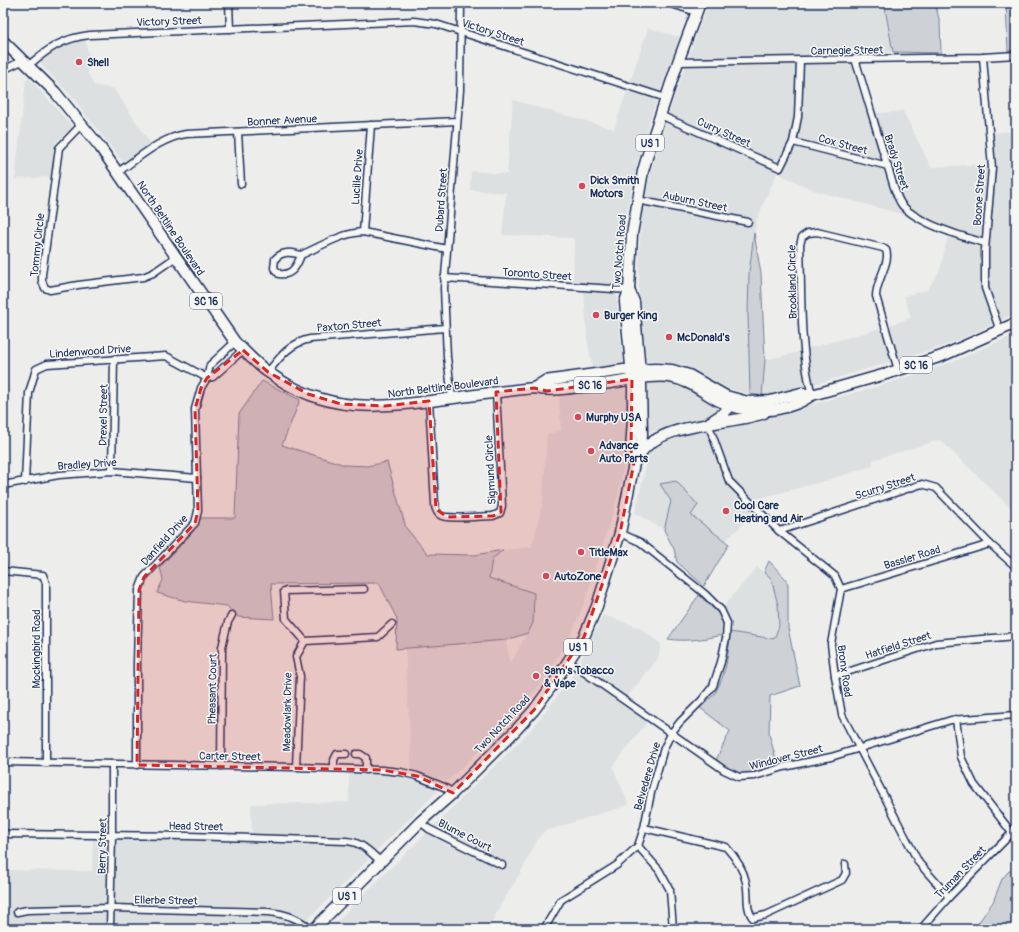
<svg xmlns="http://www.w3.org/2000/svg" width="1019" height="932" font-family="Pangolin,sans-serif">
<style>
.built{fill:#dde0e1}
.green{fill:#ced2d7;stroke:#74809a}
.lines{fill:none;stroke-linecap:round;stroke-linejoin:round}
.minor-casing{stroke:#1b2f5e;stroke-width:9}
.primary-casing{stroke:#1b2f5e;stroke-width:13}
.minor{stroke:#f6f6f2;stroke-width:6}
.primary{stroke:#f6f6f2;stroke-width:10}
.marked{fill:#d62828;fill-opacity:0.2;stroke:#d62828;stroke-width:3;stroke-dasharray:8 5;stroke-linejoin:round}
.poi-dot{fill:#d1495b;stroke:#f6f6f2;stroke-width:1.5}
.labels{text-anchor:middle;stroke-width:3;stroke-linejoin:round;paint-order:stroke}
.shield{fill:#f6f6f2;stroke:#5d6b8a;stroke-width:1}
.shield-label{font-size:10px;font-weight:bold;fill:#1b2f5e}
.street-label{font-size:11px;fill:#1b2f5e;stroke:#f6f6f2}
.poi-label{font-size:11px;font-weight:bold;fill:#1b2f5e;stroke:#f6f6f2;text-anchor:start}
</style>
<rect width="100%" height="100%" fill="#edeeec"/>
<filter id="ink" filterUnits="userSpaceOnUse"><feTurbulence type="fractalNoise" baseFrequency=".025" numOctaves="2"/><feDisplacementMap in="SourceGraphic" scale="8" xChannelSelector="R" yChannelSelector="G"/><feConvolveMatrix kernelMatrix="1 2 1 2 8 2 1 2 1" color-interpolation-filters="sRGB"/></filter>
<g filter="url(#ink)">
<g class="built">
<path d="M738,3H884L893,52L850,56L852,65L867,114L903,111L931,167L988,164L987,183L980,245L989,246L995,170L992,133L1016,131V313L965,337L938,348L823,382L762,396L765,360L799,352L809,348L864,333L911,318L904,296L927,290L940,270L948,236L898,213L818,192L777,173L757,219L749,273L748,314L750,394L732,390L716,382L698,371L682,365L645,360L639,309V252L642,213L646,189L663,129L707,6Z"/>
<path d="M648,28L680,37L651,116L640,154L632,184L621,247L620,280L617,298L619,330L624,363L621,365L593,369L587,339L584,292L573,282L574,238L502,235L506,193L470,190L471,171L507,174L513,100L614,129Z"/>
<path d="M85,39L89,56L88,74L94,85L114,89L151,144L123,162L72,97L41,64L44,58L59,47L74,41Z"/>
<path d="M29,78L73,127L56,142L51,177L15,179L26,79Z"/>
<path d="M1016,334V513L940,440L873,460V466L821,482L753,500L762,509L754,514L725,541L672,501L664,530L635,513L644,475L648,450L665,440L787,411L883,385L950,363Z"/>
<path d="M648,382H663L690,390L720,407L718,413L678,427L648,432Z"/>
<path d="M623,387L626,390V439L623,470L617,499L585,601L573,630L554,663L540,684L507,724L448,781L412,772L405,648L506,640L510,664L533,623L534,593L489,578L492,559L503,550L532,547L543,501L547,434L561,430L559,395Z"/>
<path d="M757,567L771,578L775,590L778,605L779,626L774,639L730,632V624L723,607Z"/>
<path d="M603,615L639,627L661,644L658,659L626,698L579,664Z"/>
<path d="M574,674L583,677L647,722L613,767L629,805L545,831L539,837L521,872L497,911L489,929H332L331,928L351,907L531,730Z"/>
<path d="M349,772L399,775L422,781L439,790L375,852L361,840L357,847L369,859L298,929H3V870L92,871L93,837L252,841L251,804L349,802Z"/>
</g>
<g class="green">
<path d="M884,3H935L940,23L941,53L893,52Z"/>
<path d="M1006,3H1016V51H1008Z"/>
<path d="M754,233L761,274L765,360L762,396L750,394L748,314L749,273Z"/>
<path d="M262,381L300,400L282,445L345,465L367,466L387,462L406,528L428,554L475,555L503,550L492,559L489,578L534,593L533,623L528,633L506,640L396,649L397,619L379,583L271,584L274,619L238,617L227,606L185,601L157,593L163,580L160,567L192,533L201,518H235L239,414Z"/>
<path d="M676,481L698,505L691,515L729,544L704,586L677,562L674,549L664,530L671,501L660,484Z"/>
<path d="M769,561L785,578L788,585V628L800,686L770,696L769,734L778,766C748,776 743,779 716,760L730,731L699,707C705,703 711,699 715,693C726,675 729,652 730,632L774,639L779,626L778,605L771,578L764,572Z"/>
<path d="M699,595L720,615L725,629L722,635C703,639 687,642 668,639Z"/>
<path d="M1009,871H1016V929H974L993,902L1002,879Z"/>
</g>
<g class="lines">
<g class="minor-casing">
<g id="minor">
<path d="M229,3L230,29"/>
<path d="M669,3L696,12"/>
<path d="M983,57L992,168L985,250V288L1000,331"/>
<path d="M855,59C867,97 878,136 890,174C893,184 896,197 902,205C917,223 963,237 985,243"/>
<path d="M678,62L983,57L1016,55"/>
<path d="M29,65C49,48 63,38 90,35L414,21L436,24L666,98"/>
<path d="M3,70L24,60"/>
<path d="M660,115L780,168L793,142L798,117L800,61"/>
<path d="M82,124L59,148L42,275V281L45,288L50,290L78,285L143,277L153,273L176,257"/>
<path d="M238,132L241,184"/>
<path d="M793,142L888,166"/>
<path d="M118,172C139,158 160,138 186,134L457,121"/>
<path d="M637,200L748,222"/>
<path d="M363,232L371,125"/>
<path d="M301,255C291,252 282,251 275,259L274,268L279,274C292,276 297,266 301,255C320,247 341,233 363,232L447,249"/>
<path d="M444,278L629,290"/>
<path d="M268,372C280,357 290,343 310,339L445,328"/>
<path d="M207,378L213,377L243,350"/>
<path d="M812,395C799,347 802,295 800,245L802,237L808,233L817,232L883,248L886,250C891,262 876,281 876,296L898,370"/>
<path d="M452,398L447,357L444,288L460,90L461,3"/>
<path d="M429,401L435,504C435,508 436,512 440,515C446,520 483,516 493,516L500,513L502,506L496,392"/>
<path d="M708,423L729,481L779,531L835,576L841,589L831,644L835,676L842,715L919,863L949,897"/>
<path d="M112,471L114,359"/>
<path d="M25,482L29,393L36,369L47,364L166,356L207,378"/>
<path d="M3,485L59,475L112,471L197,478"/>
<path d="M779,531L922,484L936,488L990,544L1016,567"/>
<path d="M3,571L43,575L46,583V763"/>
<path d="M364,589L284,591L286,619L305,641L378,637L392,624"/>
<path d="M841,589L990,544"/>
<path d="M568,661L724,770L739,777L755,776L784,767L831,757L951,720L1016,715"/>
<path d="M835,676L936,643L1016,636"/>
<path d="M956,719L961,757L974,784L1012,833"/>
<path d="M356,754H360L366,758V770"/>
<path d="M3,762L296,767L382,770L401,772L417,776L444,787L453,793"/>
<path d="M137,765V662L139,590L144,577L195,523L198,511L195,409L201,388L207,378L210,365L235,342"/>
<path d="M221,766L222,647L228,622L232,615"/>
<path d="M296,767L300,676L296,657L305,641"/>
<path d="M334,768V760L337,754H346"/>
<path d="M420,822L429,829L502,865"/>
<path d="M644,828L726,847C736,858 743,868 746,882C749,894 745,909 753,918L766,915L842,880L846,873L845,864"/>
<path d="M3,834L189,836L346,841C362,842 370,852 381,862"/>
<path d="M638,846L659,870L670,890L673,929"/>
<path d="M17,912L27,910L111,908L268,912C286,914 296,917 311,929"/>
<path d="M110,929L112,835V764"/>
<path d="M544,929L561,900L617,865L638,846L644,828L651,793L664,748L672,732L680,722L701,701L713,686L721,662L726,638L727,623L721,610L705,594L640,542L620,533"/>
<path d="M921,929L949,897L1012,833L1016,831"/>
</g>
</g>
<g class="primary-casing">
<g id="primary">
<path d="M3,41L55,92L100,147L235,342C246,352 256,364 268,372C327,415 379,408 446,399C475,395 505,391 534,388C552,392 570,388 588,386C601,384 615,383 628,380C642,378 655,375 670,377C688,380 701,391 717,400C746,415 785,414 812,395L886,374L942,356L1016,323"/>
<path d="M534,388L545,381L624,370L656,369L672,370L689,375L726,396L748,402L770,401L801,393L812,395"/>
<path d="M709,423L724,413L735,401"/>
<path d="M640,454C662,421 729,426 764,413"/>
<path d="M634,463L631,451L633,418V387L625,302L629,290L632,234L643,171L652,140L678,62L700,3"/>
<path d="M314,929L420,822L453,793L516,730L534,710L556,680L584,637L597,606L620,533L634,463L640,454L642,435L641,384L634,302L629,290"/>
</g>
</g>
<use href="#minor" class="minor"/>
<use href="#primary" class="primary"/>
</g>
</g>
<path class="marked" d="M243,350L268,372L308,394L341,404L385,406L429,401L436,509L447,517L493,516L501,512L496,392L534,388L547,391L632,379L631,451L634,463L620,533L584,637L534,710L453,793L417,776L382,770L137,765L139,590L144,577L195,523L198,511L195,409L201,388L207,378Z"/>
<g class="poi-dot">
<circle cx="79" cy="62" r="4"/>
<circle cx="582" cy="186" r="4"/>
<circle cx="596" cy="315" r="4"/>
<circle cx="669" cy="337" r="4"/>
<circle cx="578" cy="417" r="4"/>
<circle cx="591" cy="451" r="4"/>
<circle cx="726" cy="511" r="4"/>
<circle cx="581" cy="552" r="4"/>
<circle cx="546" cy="576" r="4"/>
<circle cx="536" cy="676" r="4"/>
</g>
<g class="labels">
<g class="shield">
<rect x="636" y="135" width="28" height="16" rx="3"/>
<rect x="190" y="293" width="32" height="16" rx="3"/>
<rect x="900" y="357" width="32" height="16" rx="3"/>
<rect x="574" y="377" width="32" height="16" rx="3"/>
<rect x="564" y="639" width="28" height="16" rx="3"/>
<rect x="333" y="888" width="28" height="16" rx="3"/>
</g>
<g class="shield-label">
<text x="650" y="147">US 1</text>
<text x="206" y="305">SC 16</text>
<text x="916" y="369">SC 16</text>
<text x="590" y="389">SC 16</text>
<text x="578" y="651">US 1</text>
<text x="347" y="900">US 1</text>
</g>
<g class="street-label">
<text transform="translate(169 21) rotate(-2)" y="4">Victory Street</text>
<text transform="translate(493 32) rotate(18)" y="4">Victory Street</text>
<text transform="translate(847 50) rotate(-1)" y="4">Carnegie Street</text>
<text transform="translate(282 120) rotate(-3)" y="4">Bonner Avenue</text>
<text transform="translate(724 132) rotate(24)" y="4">Curry Street</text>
<text transform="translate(843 144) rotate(15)" y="4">Cox Street</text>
<text transform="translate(897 162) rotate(72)" y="4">Brady Street</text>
<text transform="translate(357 177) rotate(-86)" y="4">Lucille Drive</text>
<text transform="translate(979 195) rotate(-86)" y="4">Boone Street</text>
<text transform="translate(441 200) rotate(-86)" y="4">Dubard Street</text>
<text transform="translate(695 201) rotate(12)" y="4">Auburn Street</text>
<text transform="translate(171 228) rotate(56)" y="4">North Beltline Boulevard</text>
<text transform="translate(37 245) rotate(-84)" y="4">Tommy Circle</text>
<text transform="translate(619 252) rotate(-85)" y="4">Two Notch Road</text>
<text transform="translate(537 274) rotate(4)" y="4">Toronto Street</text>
<text transform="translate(792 282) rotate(-91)" y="4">Brookland Circle</text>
<text transform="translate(349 325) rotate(-5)" y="4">Paxton Street</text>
<text transform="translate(90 351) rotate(-4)" y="4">Lindenwood Drive</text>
<text transform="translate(443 387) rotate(-7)" y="4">North Beltline Boulevard</text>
<text transform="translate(103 415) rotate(-89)" y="4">Drexel Street</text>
<text transform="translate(87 464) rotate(-4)" y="4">Bradley Drive</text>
<text transform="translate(490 470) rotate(-93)" y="4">Sigmund Circle</text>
<text transform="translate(885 486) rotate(-18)" y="4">Scurry Street</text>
<text transform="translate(164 540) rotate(-48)" y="4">Danfield Drive</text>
<text transform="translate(912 557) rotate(-17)" y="4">Bassler Road</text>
<text transform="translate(898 645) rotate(-18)" y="4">Hatfield Street</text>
<text transform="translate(36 649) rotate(-90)" y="4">Mockingbird Road</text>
<text transform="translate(845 671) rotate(82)" y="4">Bronx Road</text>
<text transform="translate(212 689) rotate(-89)" y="4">Pheasant Court</text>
<text transform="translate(287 712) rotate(-89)" y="4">Meadowlark Drive</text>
<text transform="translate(502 724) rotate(-47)" y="4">Two Notch Road</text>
<text transform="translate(230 756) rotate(1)" y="4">Carter Street</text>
<text transform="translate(786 757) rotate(-14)" y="4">Windover Street</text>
<text transform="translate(647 776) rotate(-74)" y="4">Belvedere Drive</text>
<text transform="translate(196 826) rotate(1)" y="4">Head Street</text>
<text transform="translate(465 835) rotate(27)" y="4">Blume Court</text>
<text transform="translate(102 846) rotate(-89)" y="4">Berry Street</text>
<text transform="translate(960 872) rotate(-46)" y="4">Truman Street</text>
<text transform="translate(166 900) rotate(1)" y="4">Ellerbe Street</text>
</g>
<g class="poi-label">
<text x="87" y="66">Shell</text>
<text x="590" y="184">Dick Smith<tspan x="590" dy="13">Motors</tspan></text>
<text x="604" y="319">Burger King</text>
<text x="677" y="341">McDonald's</text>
<text x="586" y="421">Murphy USA</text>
<text x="599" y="449">Advance<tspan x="599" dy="13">Auto Parts</tspan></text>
<text x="734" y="509">Cool Care<tspan x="734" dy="13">Heating and Air</tspan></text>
<text x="589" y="556">TitleMax</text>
<text x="554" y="580">AutoZone</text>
<text x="544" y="674">Sam's Tobacco<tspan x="544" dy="13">&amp; Vape</tspan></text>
</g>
</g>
<rect width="1019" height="932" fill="none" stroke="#f6f6f2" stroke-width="16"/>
<rect x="8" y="8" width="1003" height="916" fill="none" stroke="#1b2f5e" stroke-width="1.5" filter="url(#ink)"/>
</svg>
